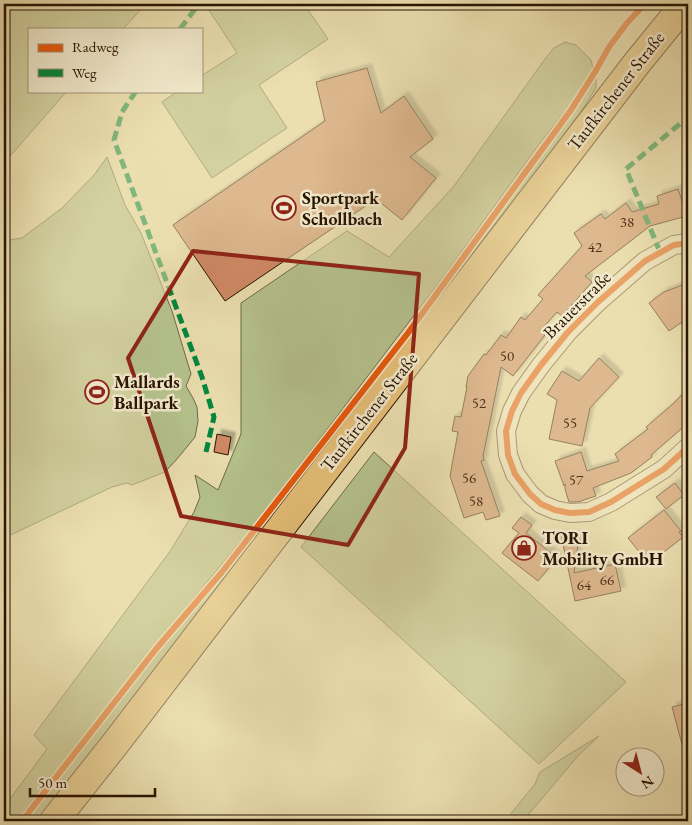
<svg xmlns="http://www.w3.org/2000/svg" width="692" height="825" font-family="'EB Garamond',serif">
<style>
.green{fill:#b5c28d;stroke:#6f6a48}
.building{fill:#cf8965;stroke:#291302;filter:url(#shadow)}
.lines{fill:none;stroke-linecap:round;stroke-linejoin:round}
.minor-casing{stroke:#5a462e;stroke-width:20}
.primary-casing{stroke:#291302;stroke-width:30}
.minor{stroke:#f2eacc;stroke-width:18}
.primary{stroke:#e6c078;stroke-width:28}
.quiet{stroke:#00873e;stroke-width:5;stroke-dasharray:10 5;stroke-linecap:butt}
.cycleway-casing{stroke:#f2eacc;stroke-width:9}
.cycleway{stroke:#e8590c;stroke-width:6}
.marked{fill:none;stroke:#8f2418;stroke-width:4;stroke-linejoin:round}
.labels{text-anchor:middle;stroke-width:5;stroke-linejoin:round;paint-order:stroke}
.number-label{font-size:15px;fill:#52301b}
.street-label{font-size:18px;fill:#291302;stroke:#f2eacc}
.poi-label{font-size:18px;font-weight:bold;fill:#291302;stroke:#f2eacc;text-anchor:start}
</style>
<defs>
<filter id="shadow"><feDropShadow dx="4.5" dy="-4.5" stdDeviation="1" flood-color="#0004"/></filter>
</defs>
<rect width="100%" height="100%" fill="#ebdfb0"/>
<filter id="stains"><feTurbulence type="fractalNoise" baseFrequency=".004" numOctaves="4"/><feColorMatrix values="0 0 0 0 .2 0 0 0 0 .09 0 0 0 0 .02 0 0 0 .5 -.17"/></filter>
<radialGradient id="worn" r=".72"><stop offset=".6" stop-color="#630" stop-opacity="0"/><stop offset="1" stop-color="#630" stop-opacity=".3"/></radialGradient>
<g class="green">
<path d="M4,4H146L123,29H29V91H67L4,163Z"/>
<path d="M218,4H304L328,39L259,85L287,128L212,178L162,102L178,91H201V76L237,53L209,10Z"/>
<path d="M565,42L576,45L591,60L592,64L593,69L590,75L573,101L540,143L441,280L303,461L249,531L149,653L17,821H4V807L47,749L34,735L171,550L194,512L200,497L195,475L218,490L241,434V303L347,231L389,257L454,186L545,59L554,48Z"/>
<path d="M596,76V88L584,107L515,202L41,821H25L134,682L223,574L395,355L580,102Z"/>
<path d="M107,157L125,205L141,233L172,311L191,374L186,386L193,398L197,407L198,421L195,437L177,459L165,472L132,485L127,483L112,487L4,538V241L22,238L62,208L94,175Z"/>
<path d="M374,452L626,682L539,764L301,547Z"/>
<path d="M599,736L577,757L523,821H505L535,784L540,772Z"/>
</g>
<g class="building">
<path d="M367,68L381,113L404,96L433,139L410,157L436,178L402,220L376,199L225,301L173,225L325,121L316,82Z"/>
<path d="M678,189L687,216L650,226L585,276L592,282L562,316L557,312L540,331L545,335L513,376L501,367L483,456L484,460L481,461L500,516L486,520L483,512L464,518L450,476L458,432L452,431L455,416L461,417L467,387H466L468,376L484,354L486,355L501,335L506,338L521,317L525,320L543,299L538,295L582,246L574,233L601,214L605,219L626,203L632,212L659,204L657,196Z"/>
<path d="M688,283V318L669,331L649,303L664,292Z"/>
<path d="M599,358L619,377L590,408L582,446L549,439L557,400L547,394L562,371L579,381Z"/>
<path d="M688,388V423L651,455L652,457L631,473L593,488L596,496L578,502H569L565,489V484L564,486L555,461L581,452L587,471L619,461L615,454L648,429L646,427L674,403Z"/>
<path d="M217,434L231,437L228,455L214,452Z"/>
<path d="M675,483L684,495L666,509L656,497Z"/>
<path d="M664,510L681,531L679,532L683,537L649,564L628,538Z"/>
<path d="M521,517L532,525L526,533L557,558L538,581L502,553L519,533L512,528Z"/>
<path d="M561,535L579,537L574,573L615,564L621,591L575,601Z"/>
<path d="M688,703V752H684L672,707Z"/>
</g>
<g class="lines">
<g class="minor-casing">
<path id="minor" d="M688,243L674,245L645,261L598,302L568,332L541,365L521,393L512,411L506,431L508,455L515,474L530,494L541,504L555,510L570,513L589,512L611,502L664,469L688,447"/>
</g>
<g class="primary-casing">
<path id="primary" d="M54,821L115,744L637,63L685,4"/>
</g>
<use href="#minor" class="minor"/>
<use href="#primary" class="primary"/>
<g class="quiet">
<path d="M180,29L199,4"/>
<path d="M136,91L122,112L114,140L202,377L214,417L206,452"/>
<path d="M660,252L626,169L688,117"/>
</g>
<g class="cycleway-casing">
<g id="cycleway">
<path d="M688,243L674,245L645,261L598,302L568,332L541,365L521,393L512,411L506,431L508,455L515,474L530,494L541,504L555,510L570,513L589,512L611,502L664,469L688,447"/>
<path d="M22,821L156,649L222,572L408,333L571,110L595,72L609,47L627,23L645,4"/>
</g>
</g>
<use href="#cycleway" class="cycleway"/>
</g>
<path d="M0 0H692V825H0ZM193,251L419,274L405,448L348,545L181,516L128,358Z" fill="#ebdfb0" fill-opacity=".55" fill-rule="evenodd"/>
<path class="marked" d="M193,251L419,274L405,448L348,545L181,516L128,358Z"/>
<defs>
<g id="stadium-ring" transform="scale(1.25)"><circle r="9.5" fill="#f2eacc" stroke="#8f2418" stroke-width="1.5"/><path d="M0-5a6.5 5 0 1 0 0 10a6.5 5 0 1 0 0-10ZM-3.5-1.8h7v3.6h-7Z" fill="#8f2418"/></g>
<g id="shop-ring" transform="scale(1.25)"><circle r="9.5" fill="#f2eacc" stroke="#8f2418" stroke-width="1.5"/><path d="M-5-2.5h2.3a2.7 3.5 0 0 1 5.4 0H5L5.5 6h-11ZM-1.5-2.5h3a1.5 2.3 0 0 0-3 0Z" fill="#8f2418"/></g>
</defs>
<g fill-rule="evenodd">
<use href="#stadium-ring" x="284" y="208"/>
<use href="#stadium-ring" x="97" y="392"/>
<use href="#shop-ring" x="524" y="548"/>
</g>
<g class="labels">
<g class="number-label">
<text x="627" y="227">38</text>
<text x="595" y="252">42</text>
<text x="507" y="361">50</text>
<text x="479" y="408">52</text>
<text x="570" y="428">55</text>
<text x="469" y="483">56</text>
<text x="576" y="485">57</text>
<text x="476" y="506">58</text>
<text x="607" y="585">66</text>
<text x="584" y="590">64</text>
</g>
<g class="street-label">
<text transform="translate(616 91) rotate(-52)" y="6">Taufkirchener Straße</text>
<text transform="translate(577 305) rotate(-45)" y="6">Brauerstraße</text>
<text transform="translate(369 412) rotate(-52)" y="6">Taufkirchener Straße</text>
</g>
<g class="poi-label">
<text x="302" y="204">Sportpark<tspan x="302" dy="21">Schollbach</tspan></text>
<text x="114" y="388">Mallards<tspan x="114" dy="21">Ballpark</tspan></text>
<text x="542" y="544">TORI<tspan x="542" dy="21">Mobility GmbH</tspan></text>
</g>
</g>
<rect width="692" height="825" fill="none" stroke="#ebdfb0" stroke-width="20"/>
<rect x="5" y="5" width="682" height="815" fill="none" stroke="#291302" stroke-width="2.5"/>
<rect x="10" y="10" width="672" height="805" fill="none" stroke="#291302"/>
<rect x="28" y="28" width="175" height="65" fill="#f2eacc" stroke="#a2947b"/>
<rect x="38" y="44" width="25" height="8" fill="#e8590c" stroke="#a2947b"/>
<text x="72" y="52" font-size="15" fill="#291302">Radweg</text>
<rect x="38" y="69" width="25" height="8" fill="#00873e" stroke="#a2947b"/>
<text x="72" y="78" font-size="15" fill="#291302">Weg</text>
<g transform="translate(640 772) rotate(144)"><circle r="24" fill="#f2eacc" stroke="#a2947b"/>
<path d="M0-4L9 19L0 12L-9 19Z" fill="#8f2418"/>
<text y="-8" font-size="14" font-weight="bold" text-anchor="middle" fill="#291302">N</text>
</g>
<path d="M30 788v8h125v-8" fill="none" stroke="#291302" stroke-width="2.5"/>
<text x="38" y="788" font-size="15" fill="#291302" stroke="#f2eacc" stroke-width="4" paint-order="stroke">50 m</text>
<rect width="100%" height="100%" filter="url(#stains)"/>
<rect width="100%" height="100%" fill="url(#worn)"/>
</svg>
